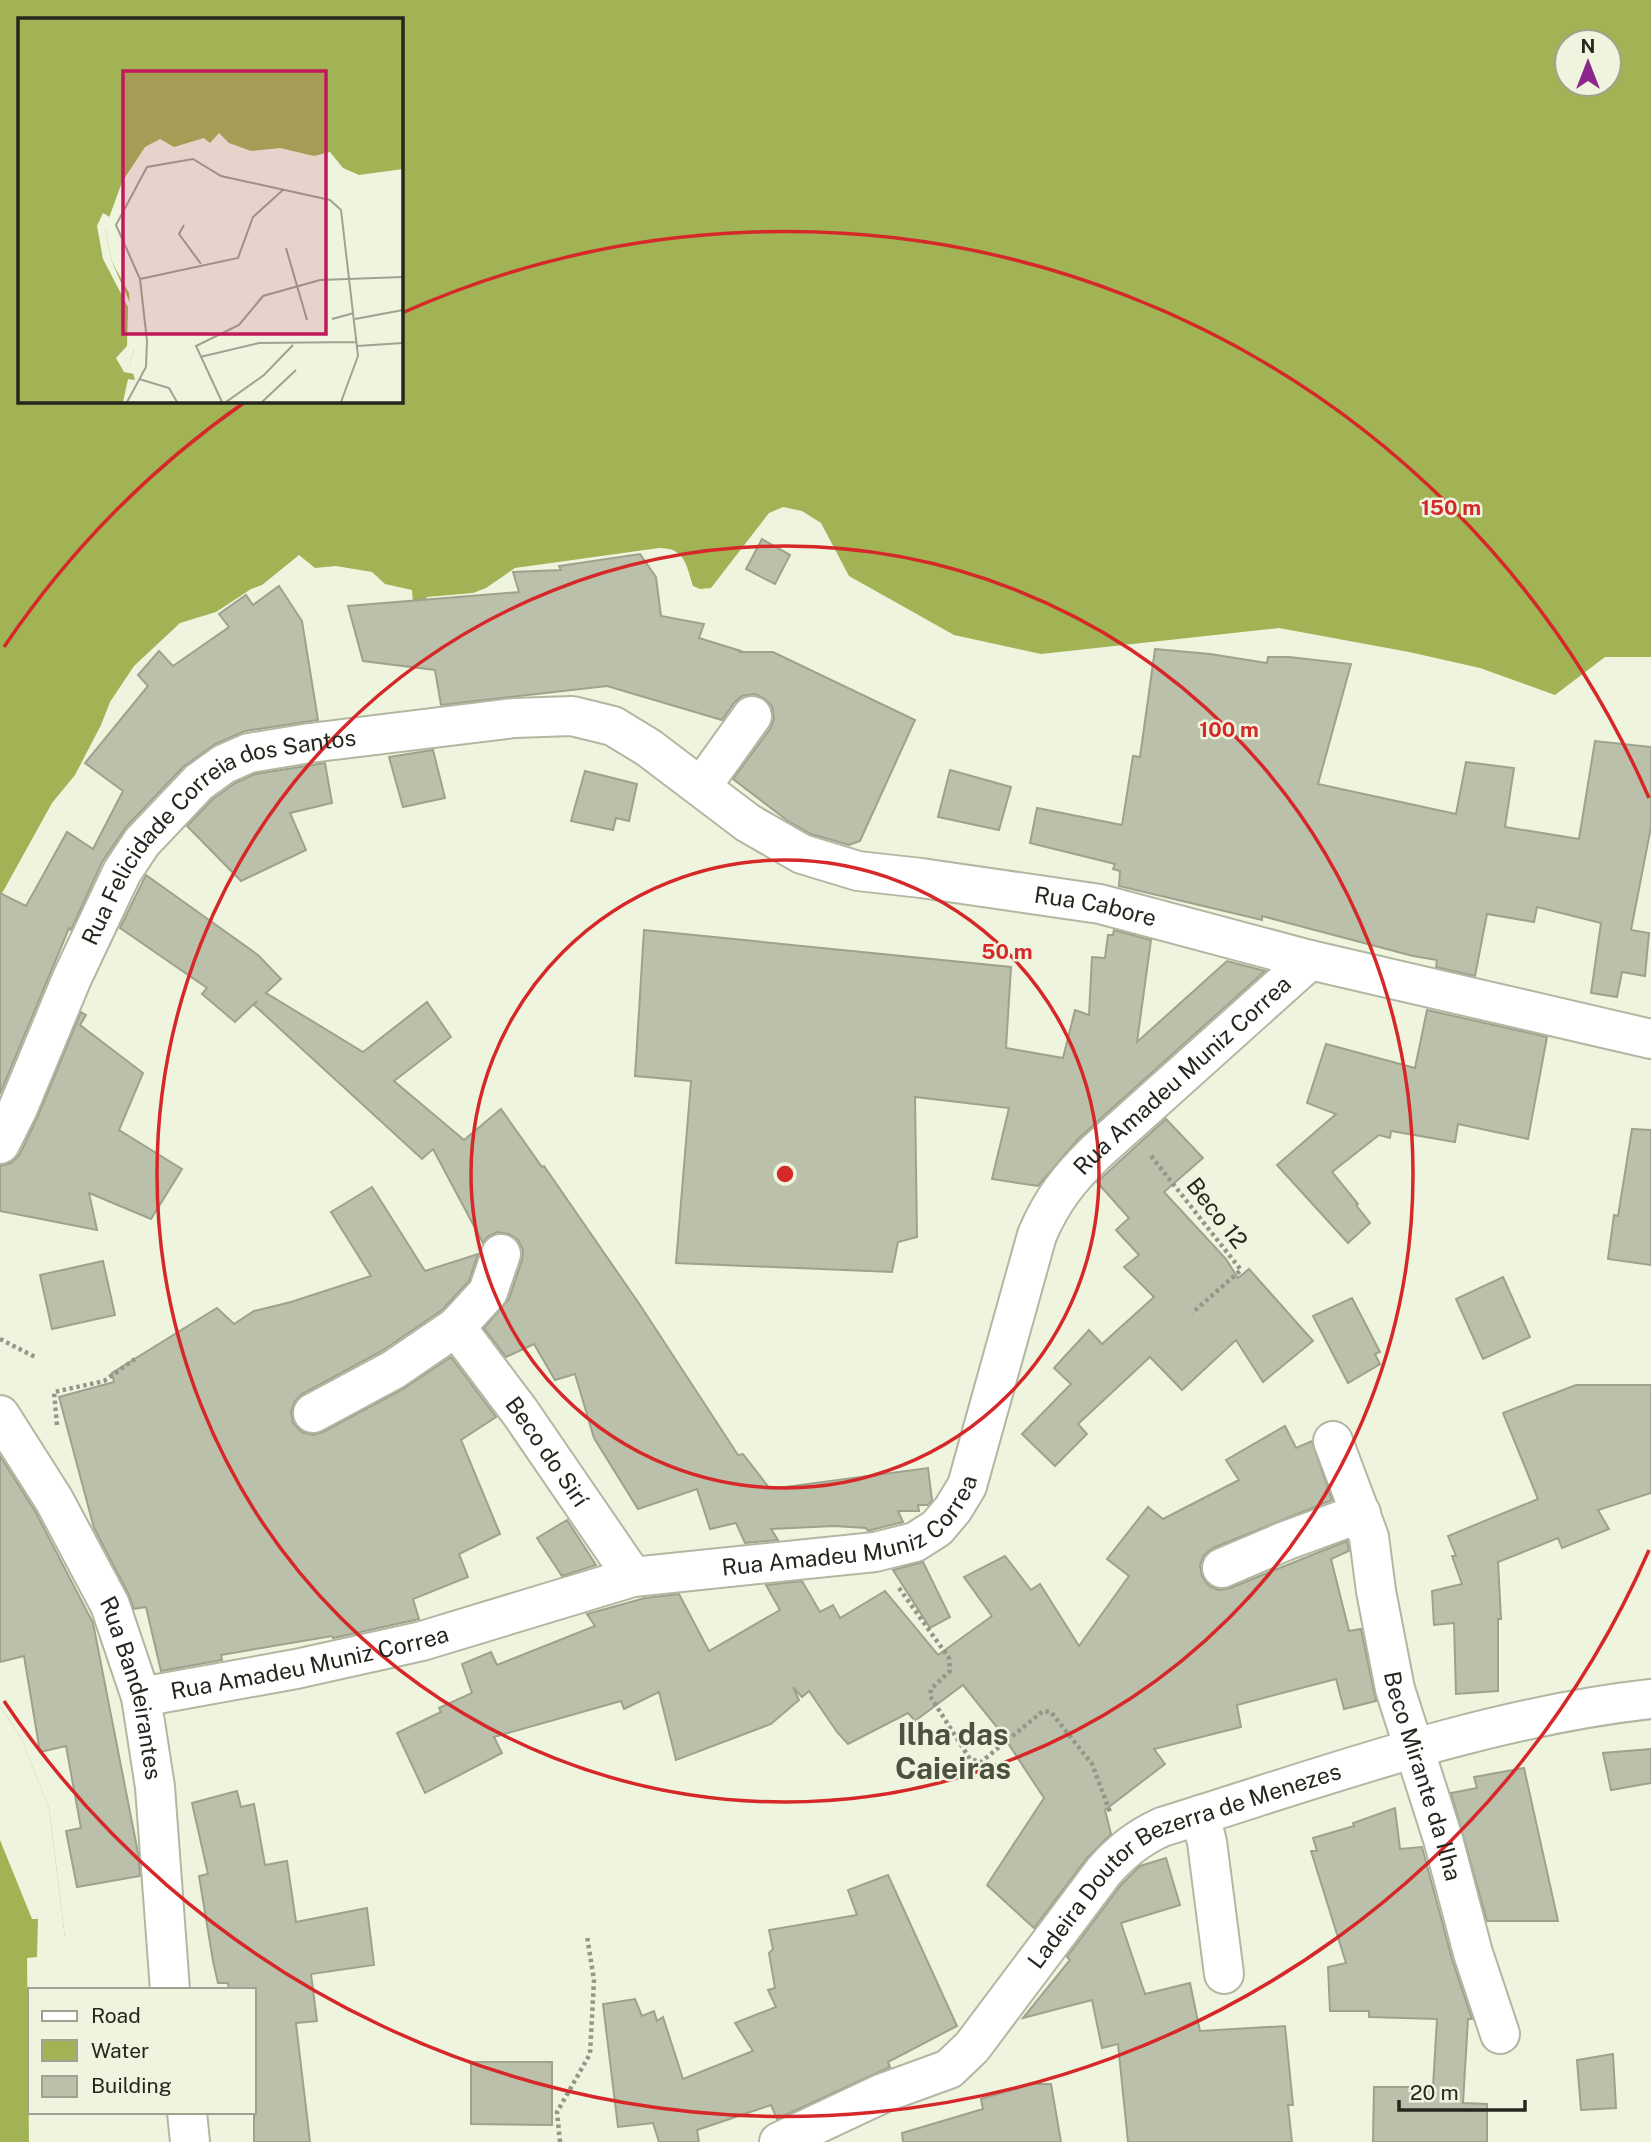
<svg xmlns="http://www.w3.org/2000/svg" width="1651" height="2142" font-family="'Public Sans',sans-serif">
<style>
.water{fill:#a1b354;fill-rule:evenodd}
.pier{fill:#eef4de}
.building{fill:#bbc0ab;stroke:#9da28d;stroke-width:2}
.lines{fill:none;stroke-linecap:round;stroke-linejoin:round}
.minor-casing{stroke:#b2b7a2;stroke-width:42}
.path{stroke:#949788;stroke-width:4.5;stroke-dasharray:3.5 3.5;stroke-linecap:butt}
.minor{stroke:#fff;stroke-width:38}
.ring{fill:none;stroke:#d62828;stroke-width:3.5}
.labels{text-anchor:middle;stroke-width:5;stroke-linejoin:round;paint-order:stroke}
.street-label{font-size:23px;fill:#25261e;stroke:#eef4de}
.district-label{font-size:30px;font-weight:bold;fill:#4c503e;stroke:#eef4de}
.inset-road{fill:none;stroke:#9ea291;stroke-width:2}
.view{fill:#c2185b;fill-opacity:0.15;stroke:#c2185b;stroke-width:3.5}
.inset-edge{fill:none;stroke:#25261e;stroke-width:3.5}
.centre{fill:#d62828;stroke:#eef4de;stroke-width:3.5}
.ring-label{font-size:21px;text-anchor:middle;font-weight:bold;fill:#d62828;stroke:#eef4de;stroke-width:5;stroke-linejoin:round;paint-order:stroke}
</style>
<rect width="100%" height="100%" fill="#eef4de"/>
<g class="water">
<path d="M0,0H1651V657H1605L1555,695L1480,668L1409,652L1279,628L1041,654L954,635L849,576L821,523L802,511L783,507L769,513L711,588L700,589L693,586C686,564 685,548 659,548L515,568L486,588L473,593L427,597L414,619L412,590L385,584L372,572L336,566L315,568L299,555L262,585L251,589L216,612L180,623L134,666L110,702L101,725L75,775L52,803L0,897ZM19,19H401V401H19ZM1567,42H1609V84H1567Z"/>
<path d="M0,1706L21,1738L49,1808L65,1938L30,1990V2112L79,2142H0Z"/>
</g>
<path class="pier" d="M0,1706L21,1738L49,1808L65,1938L69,1940L73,1989L30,1990V2112H81L83,2142H29L27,1958L37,1957L38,1919H32L0,1840Z"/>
<g class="building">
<path d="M762,539L790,555L775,584L746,569Z"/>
<path d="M640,554L656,577L661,616L704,624L699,638L741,651L740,652H773L915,720L860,841L849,845L811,834L788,821L733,779L770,729L774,719L772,706L765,699L755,694L742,696L734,703L722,720L607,686L441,705L435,670L363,661L348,606L519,592L513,572L561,570L559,566Z"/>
<path d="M279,586L302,621L318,720L245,731L215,744L183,767L126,827L102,862L71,930L69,928L0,1094V893L26,906L67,832L93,849L123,791L85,763L148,686L138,675L159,651L173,666L229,627L219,614L246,595L253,605Z"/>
<path d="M1155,649L1210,654L1267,663L1268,657H1289L1351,664L1318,784L1456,814L1466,762L1514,768L1505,827L1579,839L1595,741L1651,747V827L1631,930L1649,933L1645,976L1622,972L1617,997L1591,993L1601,923L1537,907L1534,922L1487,914L1475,976L1436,967L1437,960L1413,956L1262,916V920L1119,886L1120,871L1113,869L1115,864L1030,843L1037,808L1122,825L1133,756L1140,757Z"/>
<path d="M433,750L445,798L403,807L389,757Z"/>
<path d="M325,763L332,803L290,813L306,850L241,881L187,826L213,799L235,783L255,774Z"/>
<path d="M950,770L1011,787L999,830L938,817Z"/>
<path d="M585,771L637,784L629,821L616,818L613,830L571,821Z"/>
<path d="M146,875L258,955L281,979L266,993L363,1052L427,1002L451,1037L394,1081L464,1140L501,1109L542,1167L544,1166L640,1305L738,1455L743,1454L770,1489L928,1468L932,1500L928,1505H918L919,1511H898L903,1522L871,1530L868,1531L866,1528L834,1526L771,1529L778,1540L745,1543L736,1523L710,1529L697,1489L638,1509L594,1438L575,1374L555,1380L534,1344L506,1357L484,1328L509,1299L522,1260L523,1250L518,1240L509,1234L497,1232L487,1237L483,1243L433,1149L422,1159L254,1005L257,1001L235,1022L202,994L207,988L120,928Z"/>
<path d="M644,930L1011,967L1006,1048L1063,1058L1075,1010L1089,1015L1092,957L1105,958L1108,935H1113L1114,930L1151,940L1137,1042L1227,961L1265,971L1079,1138L1038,1186L992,1179L1009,1108L915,1097L917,1237L898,1242L892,1272L676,1263L691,1081L635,1076Z"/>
<path d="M1427,1010L1547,1037L1528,1139L1458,1124L1455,1142L1391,1131L1390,1138L1379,1135L1332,1172L1358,1204L1356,1205L1370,1223L1348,1243L1277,1165L1336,1114L1307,1103L1326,1044L1415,1068Z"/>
<path d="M81,1012L86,1015L80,1025L143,1073L119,1130L182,1169L151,1219L89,1193L97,1230L0,1211V1166L11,1163L20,1154L38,1116Z"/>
<path d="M1166,1119L1203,1158L1164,1192L1226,1259L1238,1278L1249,1269L1313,1341L1263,1382L1236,1340L1182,1390L1150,1357L1078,1424L1087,1434L1055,1466L1022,1434L1071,1384L1054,1368L1089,1330L1102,1344L1154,1297L1124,1267L1139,1255L1116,1230L1129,1218L1097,1182Z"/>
<path d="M1632,1129L1651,1130V1265L1608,1259L1614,1215L1618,1216Z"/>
<path d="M372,1187L425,1271L478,1254L469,1281L442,1310L382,1351L302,1394L295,1401L291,1412L293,1423L302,1432L313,1435L323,1432L403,1389L451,1357L496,1417L461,1440L500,1534L459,1554L468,1577L413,1599L419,1619L333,1638L332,1636L221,1655L222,1660L161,1671L146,1607L134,1609L129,1595L94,1528L59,1397L114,1382L112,1373L217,1308L234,1324L254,1311L291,1302L371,1276L331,1212Z"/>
<path d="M103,1261L115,1315L52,1329L40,1275Z"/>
<path d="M1503,1277L1530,1337L1483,1359L1456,1299Z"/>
<path d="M1352,1298L1380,1352L1375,1354L1380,1364L1348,1383L1313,1316Z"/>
<path d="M1576,1385H1651V1493L1598,1510L1609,1529L1562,1548L1558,1538L1498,1562L1501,1619H1498V1691L1456,1694L1454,1623L1434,1625L1432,1591L1462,1584L1452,1556H1456L1448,1536L1538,1499L1503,1413Z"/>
<path d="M1285,1426L1296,1448L1312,1441L1332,1500L1213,1548L1204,1555L1200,1565L1202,1576L1209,1586L1219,1590L1230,1588L1347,1541L1349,1551L1331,1559L1349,1631L1361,1629L1376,1701L1344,1709L1336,1679L1237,1705L1241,1727L1154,1749L1165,1764L1105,1810L1111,1834L1087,1858L1034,1928L987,1885L1044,1798L1000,1731L963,1685L915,1721L908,1713L848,1744L837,1732L809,1691L802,1697L793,1687L799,1700L771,1724L676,1760L659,1692L624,1709L621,1701L494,1737L502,1753L425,1793L397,1733L441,1712L439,1708L472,1693L462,1664L491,1652L497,1665L595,1626L587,1614L645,1598L679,1594L709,1651L780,1610L766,1585L802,1581L820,1612L833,1605L840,1618L885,1591L938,1655L992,1616L964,1577L1005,1556L1031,1590L1040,1584L1079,1646L1129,1576L1107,1559L1148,1507L1163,1519L1239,1480L1226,1460Z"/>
<path d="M0,1456L35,1511L93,1623L138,1853L140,1876L77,1887L66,1831L81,1828L66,1746L40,1752L24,1656L0,1662Z"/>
<path d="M567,1520L596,1565L562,1576L537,1538Z"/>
<path d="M923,1562L950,1617L930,1628L893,1570Z"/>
<path d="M1651,1749V1783L1611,1790L1603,1753Z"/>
<path d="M1524,1768L1558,1921H1487L1451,1793L1477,1788L1474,1777Z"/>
<path d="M237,1791L241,1807L254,1804L265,1865L287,1861L296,1922L367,1908L374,1965L311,1974L317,2021L296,2023L310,2142H254V1990H229L228,1983H218L213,1961L199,1876L208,1874L192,1803Z"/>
<path d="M1395,1808L1400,1849L1422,1847L1452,1959L1472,2019H1468L1463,2103L1487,2104V2142H1373L1374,2087H1433L1437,2019L1369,2017V2011H1330L1328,1967L1346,1963L1311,1851H1317L1313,1838L1354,1826L1353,1823Z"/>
<path d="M1166,1858L1180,1905L1121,1923L1145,1994L1190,1983L1200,2031L1285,2026L1293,2105H1288L1292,2142H1128L1118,2044L1102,2048L1092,2000L1023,2018L1070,1960L1067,1957L1121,1885L1140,1866Z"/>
<path d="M888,1875L957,2026L888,2062L890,2067L777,2119L771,2105L697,2130L699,2142H659L653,2123L618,2127L603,2004L635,1999L642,2016L654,2011L657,2021L663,2017L683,2079L753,2051L735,2023L776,2007L768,1990L775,1988L769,1953L773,1949L769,1930L857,1915L848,1890Z"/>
<path d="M1613,2054L1616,2108L1581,2110L1577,2060Z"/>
<path d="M471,2062H552V2125L471,2124Z"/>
<path d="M1032,2084H1051L1061,2142H903L902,2133L983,2109L981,2099Z"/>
</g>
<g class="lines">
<g class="minor-casing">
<g id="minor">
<path d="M701,787L752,716"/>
<path id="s1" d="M0,1144L18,1108L72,978L122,872L142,842L199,782L224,764L249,753L310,743L514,718L572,716L613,726L649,748L748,823L802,854L858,871L921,878L1100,904L1310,960L1651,1039"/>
<path id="s2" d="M501,1254L488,1292L456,1327L520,1412L633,1577"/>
<path d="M313,1413L393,1370L456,1327"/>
<path id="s3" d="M0,1415L54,1500L110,1605L141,1697L155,1787L170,1990"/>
<path id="s4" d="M1333,1441L1369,1537L1376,1591L1395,1689L1443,1839L1473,1953L1500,2034"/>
<path d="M1222,1568L1285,1541L1361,1513"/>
<path id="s5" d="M141,1697L296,1669L422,1641L633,1577L875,1552L915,1542L937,1528L953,1509L967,1486L1037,1235C1052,1200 1068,1180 1095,1153L1310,960"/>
<path d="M1200,1815L1207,1842L1224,1974"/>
<path d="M187,2112L190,2142"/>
<path id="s6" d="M779,2142L883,2093L949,2069L972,2047L1104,1871C1122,1851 1138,1838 1162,1827C1320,1778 1486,1717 1651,1699"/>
</g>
</g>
<g class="path">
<path d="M1151,1156L1241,1270L1192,1313"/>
<path d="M0,1339L37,1358"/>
<path d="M57,1425L54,1392L104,1381L135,1359"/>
<path d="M899,1588L949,1658L950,1671L931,1689L930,1696L970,1759L981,1762L1043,1711L1051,1712L1092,1764L1110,1812"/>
<path d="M560,2142L557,2112L590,2054L594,1980L587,1936"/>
</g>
<use href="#minor" class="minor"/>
</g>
<g class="ring">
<circle cx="785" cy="1174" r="314"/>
<circle cx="785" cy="1174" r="628"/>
<path d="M1649 1550A942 942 0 0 1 4 1701M4 647A942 942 0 0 1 245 402M402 313A942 942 0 0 1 1649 798"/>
</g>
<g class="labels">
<g class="street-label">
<text dy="8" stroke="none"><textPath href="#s1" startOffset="401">Rua Felicidade Correia dos Santos</textPath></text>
<text dy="8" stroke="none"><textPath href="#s1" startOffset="1370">Rua Cabore</textPath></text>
<text dy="8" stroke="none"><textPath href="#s5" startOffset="1348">Rua Amadeu Muniz Correa</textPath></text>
<text transform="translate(1217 1213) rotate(52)" y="8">Beco 12</text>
<text dy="8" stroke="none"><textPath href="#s2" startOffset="242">Beco do Sirí</textPath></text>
<text dy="8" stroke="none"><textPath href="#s5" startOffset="738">Rua Amadeu Muniz Correa</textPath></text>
<text dy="8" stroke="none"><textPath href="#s5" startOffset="172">Rua Amadeu Muniz Correa</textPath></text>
<text dy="8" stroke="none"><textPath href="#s3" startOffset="306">Rua Bandeirantes</textPath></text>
<text dy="8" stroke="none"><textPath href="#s4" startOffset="348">Beco Mirante da Ilha</textPath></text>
<text dy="8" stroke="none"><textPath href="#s6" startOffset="508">Ladeira Doutor Bezerra de Menezes</textPath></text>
</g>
<g class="district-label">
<text x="953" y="1745">Ilha das<tspan x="953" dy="34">Caieiras</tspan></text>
</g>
</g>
<g transform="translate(18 18)">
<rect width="385" height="385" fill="#eef4de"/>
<path d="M0,1H385V151L341,157L325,150L312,134L296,138L262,130L233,133L211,125L201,115L192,125L186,120L156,129L142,121L127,129L104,164L87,211L94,244L111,275L116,332L112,344L117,362L110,361L105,384H0Z" fill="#a1b354"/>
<path d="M85,195L95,201L87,211L94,244L116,294L118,325L112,344L117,356L106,354L98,340L109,328L110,289L85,241L79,208Z" fill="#eef4de"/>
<path class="inset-road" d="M166,207L161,216L183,246M268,230L289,302M122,261L220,240L235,199L266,171M314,301L336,295M337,301L385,292M339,328L385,325M182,339L241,325L339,324M121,361L151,370L159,384M109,384L128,349L129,323L122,261L98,207L129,149L175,141L203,158L312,182L323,192L340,338L323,384M204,384L178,328L221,307L245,278L302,262L385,259M208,384L246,357L275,327M244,384L278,352"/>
<path class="view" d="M105,53H308V316H105Z"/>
<rect width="385" height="385" class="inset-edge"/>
</g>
<circle cx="785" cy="1174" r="10" class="centre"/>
<g class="ring-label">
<text x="1451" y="515">150 m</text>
<text x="1229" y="737">100 m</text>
<text x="1007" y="959">50 m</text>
</g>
<rect x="28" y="1988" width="228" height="126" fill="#eef4de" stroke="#9ea291" stroke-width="2"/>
<rect x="42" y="2011" width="35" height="10" fill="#ffffff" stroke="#9ea291" stroke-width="2"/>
<text x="91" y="2023" font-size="21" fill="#25261e">Road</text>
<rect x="42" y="2040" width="35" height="21" fill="#a1b354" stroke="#9ea291" stroke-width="2"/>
<text x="91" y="2058" font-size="21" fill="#25261e">Water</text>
<rect x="42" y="2076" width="35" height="21" fill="#bbc0ab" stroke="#9ea291" stroke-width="2"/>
<text x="91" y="2093" font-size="21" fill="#25261e">Building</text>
<g transform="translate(1588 63)"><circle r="33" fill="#eef4de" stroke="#9ea291" stroke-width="2"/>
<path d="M0-5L12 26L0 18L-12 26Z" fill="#8e278c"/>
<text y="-10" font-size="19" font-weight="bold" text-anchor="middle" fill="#25261e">N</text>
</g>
<path d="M1399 2100v10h126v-10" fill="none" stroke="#25261e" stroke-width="3.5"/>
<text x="1410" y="2100" font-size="21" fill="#25261e" stroke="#eef4de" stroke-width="5" paint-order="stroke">20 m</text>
</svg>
